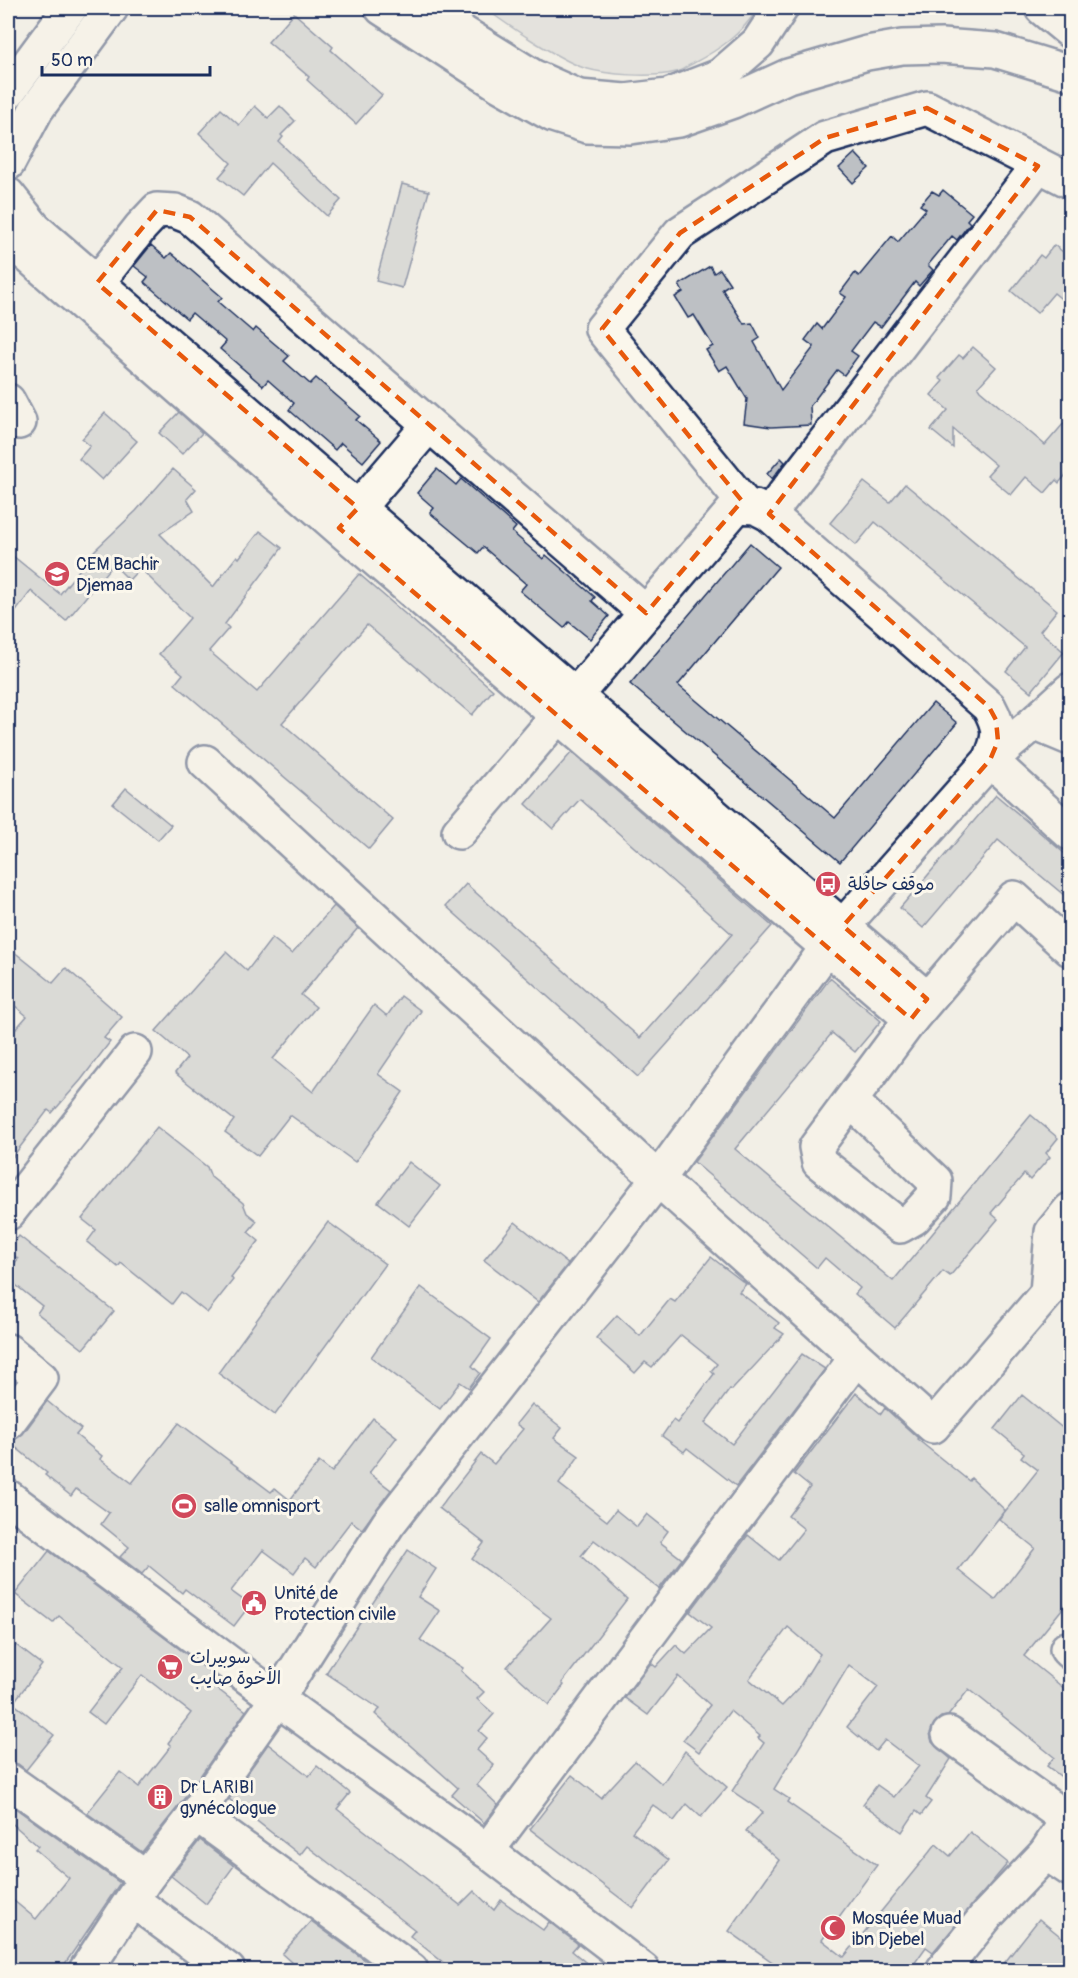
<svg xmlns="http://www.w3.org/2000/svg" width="1078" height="1978" font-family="Pangolin,'Playpen Sans Arabic',sans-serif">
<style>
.green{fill:#d2d3d2;stroke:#768198;stroke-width:1.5}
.building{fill:#bdc0c4;stroke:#1b2f5e;stroke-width:1.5;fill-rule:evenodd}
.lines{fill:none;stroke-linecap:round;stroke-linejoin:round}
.minor-casing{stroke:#1b2f5e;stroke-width:38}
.highway-casing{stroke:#1b2f5e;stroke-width:38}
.minor{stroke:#fbf7ec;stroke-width:33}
.highway{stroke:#fbf7ec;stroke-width:33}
.marked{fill:none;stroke:#e8590c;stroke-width:4.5;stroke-dasharray:12 8;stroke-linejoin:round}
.labels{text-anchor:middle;stroke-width:6;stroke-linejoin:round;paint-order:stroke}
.poi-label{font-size:18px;fill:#1b2f5e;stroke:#fbf7ec;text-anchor:start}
</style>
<rect width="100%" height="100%" fill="#f2efe6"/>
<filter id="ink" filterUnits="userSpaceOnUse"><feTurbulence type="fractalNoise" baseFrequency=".0167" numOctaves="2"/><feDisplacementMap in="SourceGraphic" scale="12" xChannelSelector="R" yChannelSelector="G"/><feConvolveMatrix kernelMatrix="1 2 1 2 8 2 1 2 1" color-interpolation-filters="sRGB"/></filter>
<g filter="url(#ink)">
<path class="green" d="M485,8H758C741,35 720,49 692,64C687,66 681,71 676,72C652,78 608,75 584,68C560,60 505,24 485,8Z"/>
<g class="building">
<path d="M294,13L333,47L331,50L382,95L356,124L307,80L309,77L268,42Z"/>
<path d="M255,106L268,118L280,106L295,121L281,135L283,137L279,142L341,200L327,216L270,163L243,196L219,177L231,163L199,133L221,109L239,125Z"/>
<path d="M855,153L869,168L853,183L839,168Z"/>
<path d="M402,184L429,191L402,288L376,281Z"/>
<path d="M943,190L972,214L967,220L970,223L957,240L952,236L928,265L933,270L919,286L915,282L881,327L873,322L851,351L858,356L844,375L837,370L810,406L811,425L771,427L744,423L747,399L727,366L719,371L706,350L713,346L694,315L688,318L675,297L683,292L679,285L710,266L714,273L720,269L730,284L722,289L744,324L752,323L760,338L754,342L781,390L814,347L805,340L817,324L822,329L846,297L840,293L855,273L859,276L892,236L898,242L926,209L920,205L932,191L939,195Z"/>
<path d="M151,245L166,258L171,253L222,297L218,302L253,332L256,328L289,356L284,361L310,384L316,378L360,416L356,420L381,441L363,462L341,443L335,450L289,410L294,403L268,380L263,386L220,349L226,342L192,313L187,319L144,282L148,277L134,266Z"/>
<path d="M1054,245L1071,258V307L1054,293L1037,313L1011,291L1040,255L1044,258Z"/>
<path d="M973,347L996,367L978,387L980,390L1045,445L1071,415V469L1059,483L1056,480L1045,493L1026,477L1011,495L987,475L996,465L953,429V448L931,430L948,410L931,395L943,381L939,378L959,355L963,358Z"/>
<path d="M179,412L202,433L182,454L159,433Z"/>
<path d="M105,413L137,441L102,480L79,459L90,446L82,439Z"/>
<path d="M781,458L785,462L772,479L767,474Z"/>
<path d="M173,469L196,489L187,499L194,511L160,534L213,587L237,556L239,558L260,531L282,548L225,624L229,628L209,651L257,692L359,574L493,690L472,715L367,625L282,723L393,820L369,849L175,684L183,674L159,654L190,618L140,568L129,580L113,564L66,621L31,591L8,622V552L60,594L95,550L136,511Z"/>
<path d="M437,469L456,485L461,479L516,527L512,532L543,559L546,555L595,597L592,601L609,616L590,639L569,622L564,628L520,591L526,584L483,547L478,553L430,513L434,508L417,493Z"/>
<path d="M864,482L890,502L905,484L1057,610L1040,631L1064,652L1031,692L1006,671L1025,647L875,522L856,545L830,523Z"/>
<path d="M750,543L778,567L678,685L835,818L933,703L957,723L840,862L630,684Z"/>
<path d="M572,752L772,926L638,1077L446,906L466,884L640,1038L732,934L580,799L553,829L526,804Z"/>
<path d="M126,788L171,825L158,840L113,804Z"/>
<path d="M996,795L1071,859V901L998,840L923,928L900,908Z"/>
<path d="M334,906L358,928L301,995L316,1007L273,1059L313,1092L374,1005L387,1016L401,996L421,1011L378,1074L403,1092L355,1162L290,1115L258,1156L225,1132L234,1120L175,1073L187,1058L156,1031L226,952L247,971L272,938L292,954Z"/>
<path d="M8,947L53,983L66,968L122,1017L104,1038L110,1042L81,1080L52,1113L48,1110L8,1163V1038L27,1016L8,1000Z"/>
<path d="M830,978L881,1021L855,1052L832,1033L735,1149L893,1281L1031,1115L1058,1138L1046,1153L1050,1157L1030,1180L1024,1174L991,1213L998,1219L950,1276L943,1271L895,1328L855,1294L860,1288L825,1258L817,1268L694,1162Z"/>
<path d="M157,1127L207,1167L211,1177L243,1203L247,1213L257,1221L248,1232L259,1241L231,1277L233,1280L207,1313L181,1292L172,1304L121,1263L118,1267L87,1242L96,1230L82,1219Z"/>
<path d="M409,1162L440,1186L409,1226L378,1202Z"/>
<path d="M328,1222L385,1264L275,1415L218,1373Z"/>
<path d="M515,1222L568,1264L538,1302L484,1260Z"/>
<path d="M19,1236L114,1311L83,1349L37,1313L42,1306L8,1279V1272L18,1259L8,1250Z"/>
<path d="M711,1257L746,1284L739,1292L779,1323L775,1328L784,1334L732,1390L730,1389L705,1423L732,1444L802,1354L825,1369L736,1486L687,1448L684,1452L662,1436L673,1420L677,1423L714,1374L711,1371L717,1364L681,1335L652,1367L645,1362L635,1373L596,1338L617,1315L640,1336L670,1299L675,1302Z"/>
<path d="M421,1287L491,1339L472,1366L480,1373L469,1388L460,1382L440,1409L371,1357Z"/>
<path d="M856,1393L881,1414L885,1408L918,1438L917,1439L969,1481L971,1478L1005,1510L958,1570L995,1600L1035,1548L999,1519L1038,1470L1021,1457L1024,1453L995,1429L1022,1395L1071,1435V1598L1024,1656L1071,1694V1784L1047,1766L1054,1757L969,1689L948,1716L941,1717L934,1724L930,1733L932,1742L951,1759L926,1798L931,1802L921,1815L916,1811L902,1832L863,1804L877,1785L894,1797L919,1766L885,1740L876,1751L847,1727L878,1687L849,1665L774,1789L789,1799L787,1802L877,1865L822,1940L844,1957L936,1844L950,1856L970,1832L1008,1863L933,1952L926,1947L909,1971H785L729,1931L779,1860L746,1831L763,1812L732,1791L764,1743L758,1738L760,1736L730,1711L699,1752L683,1740L710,1705L678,1676L648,1715L625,1698L651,1663L656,1667L676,1645L686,1654L711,1628L690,1612L748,1535L779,1560L804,1529L788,1516L810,1487L794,1474ZM788,1627L820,1654L799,1688L782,1706L749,1679Z"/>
<path d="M47,1401L81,1429L76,1435L102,1456L100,1459L132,1483L179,1423L271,1492L275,1488L290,1500L319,1462L332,1472L373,1418L397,1437L369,1473L391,1490L362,1529L351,1521L316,1567L305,1558L294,1573L263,1550L231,1591L250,1605L234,1626L185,1589L182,1593L149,1566L142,1574L120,1557L129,1547L101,1524L109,1513L76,1489L71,1496L45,1475L47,1473L8,1441L16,1439L23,1434Z"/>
<path d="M532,1404L562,1428L554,1438L579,1456L559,1484L607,1521L616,1510L637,1527L647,1514L668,1531L660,1542L682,1559L659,1589L594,1540L581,1556L627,1599L562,1683L564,1685L549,1705L507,1667L551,1618L472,1559L484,1543L439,1508L481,1454L494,1464L523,1429L516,1424Z"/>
<path d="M408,1550L436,1569L418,1597L440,1611L420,1640L463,1668L461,1671L484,1692L477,1699L494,1714L479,1731L487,1738L477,1750L494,1765L477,1785L498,1805L484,1823L452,1795L458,1788L375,1714L380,1709L326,1673Z"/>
<path d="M49,1551L217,1677L211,1684L246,1711L181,1803L142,1852L87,1813L120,1772L139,1787L171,1746L168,1743L191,1713L142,1675L104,1724L88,1712L123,1667L59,1616L53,1623L15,1594Z"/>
<path d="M16,1645L42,1665L13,1703L54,1735L26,1770L18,1764L8,1762V1656Z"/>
<path d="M268,1744L309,1776L317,1766L350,1793L337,1809L460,1905L474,1891L494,1910L501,1900L543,1930L549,1922L578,1944L572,1951L596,1971H454L410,1936L415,1930L307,1846L300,1855L229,1799Z"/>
<path d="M685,1751L727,1787L701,1817L687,1804L674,1821L653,1805L632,1832L669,1860L633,1908L530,1829L572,1775L601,1798L635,1761L662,1784Z"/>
<path d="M8,1803L120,1883L60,1971H8V1896L36,1919L69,1878L35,1849L38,1846L8,1820Z"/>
<path d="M200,1840L234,1866L206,1904L171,1876Z"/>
<path d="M1039,1919L1065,1940L1062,1943L1071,1951V1971H998Z"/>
<path d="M311,1921L380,1971H301L282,1954Z"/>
</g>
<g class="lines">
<g class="minor-casing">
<g id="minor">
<path d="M8,195L35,229L927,999"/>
<path d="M8,238L339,528L911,1019"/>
<path d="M97,283L141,227L157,210L175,211L190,217L646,613"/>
<path d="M8,401L19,422"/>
<path d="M746,506L602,329L680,233L825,138L927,108L1070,181"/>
<path d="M769,514L1038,166"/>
<path d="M344,523L358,508L429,425"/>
<path d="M1070,690L1034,723L990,760L1070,833"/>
<path d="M1034,723L1070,738"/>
<path d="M205,762L658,1179L933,1426L1047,1293L1052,1232L1070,1210"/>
<path d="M851,1101L935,1181L934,1196L914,1218L900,1226L819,1162L816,1147L911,1019L1014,898L1070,949"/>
<path d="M8,1213L135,1052"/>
<path d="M8,1351L41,1378L8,1422"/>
<path d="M8,1497L277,1699L487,1851L643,1970"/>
<path d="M1067,1649L1070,1652"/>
<path d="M949,1734L1068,1820"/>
<path d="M8,1780L146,1878"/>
<path d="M196,1814L411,1970"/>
<path d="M487,1851L856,1358"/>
<path d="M1046,1853L1070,1869"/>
<path d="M132,1900L228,1970"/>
<path d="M86,1970L146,1878L196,1814L277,1699L388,1524L658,1179L843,926L990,760C1000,737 1001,729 989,707L769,514L755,507L737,506L459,832"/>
<path d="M943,1970L987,1915L1046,1853L1070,1816"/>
</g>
</g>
<g class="highway-casing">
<g id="highway">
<path d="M382,8L500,85L553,115L587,126L630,127L679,120L733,101L788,76L867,53L902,47L941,46L995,50L1070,73"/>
<path d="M434,8L463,33L532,76L579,97L625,101L668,96L720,76L758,43L781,8"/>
<path d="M1042,8L1070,31"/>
<path d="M8,92L70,8"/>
<path d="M8,163L36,110L111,8"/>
</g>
</g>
<use href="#minor" class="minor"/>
<use href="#highway" class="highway"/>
</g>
</g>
<path d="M0 0H1078V1978H0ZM927,108L1038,166L769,514L989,707L996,720L998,741L990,760L843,926L927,999L911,1019L339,528L358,508L97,283L157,210L190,217L646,613L742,501L602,329L680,233L825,138Z" fill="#f2efe6" fill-opacity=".55" fill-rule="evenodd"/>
<path class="marked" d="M927,108L1038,166L769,514L989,707L996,720L998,741L990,760L843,926L927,999L911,1019L339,528L358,508L97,283L157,210L190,217L646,613L742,501L602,329L680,233L825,138Z"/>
<defs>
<g id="school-disc" transform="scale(1.35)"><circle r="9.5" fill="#d1495b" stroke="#fbf7ec"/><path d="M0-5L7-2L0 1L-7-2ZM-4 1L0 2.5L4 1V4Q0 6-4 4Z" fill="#fff"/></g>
<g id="bus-disc" transform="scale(1.35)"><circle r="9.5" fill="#d1495b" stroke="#fbf7ec"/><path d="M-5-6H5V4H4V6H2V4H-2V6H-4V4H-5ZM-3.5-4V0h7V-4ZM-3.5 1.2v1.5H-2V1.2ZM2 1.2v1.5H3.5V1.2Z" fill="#fff"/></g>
<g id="stadium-disc" transform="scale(1.35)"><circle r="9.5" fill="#d1495b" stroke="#fbf7ec"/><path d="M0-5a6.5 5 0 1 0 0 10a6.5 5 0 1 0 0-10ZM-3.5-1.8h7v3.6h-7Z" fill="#fff"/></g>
<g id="civic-disc" transform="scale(1.35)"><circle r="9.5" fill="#d1495b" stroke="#fbf7ec"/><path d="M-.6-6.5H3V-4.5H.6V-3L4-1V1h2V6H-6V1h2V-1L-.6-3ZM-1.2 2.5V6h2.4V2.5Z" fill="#fff"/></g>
<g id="supermarket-disc" transform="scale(1.35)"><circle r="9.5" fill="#d1495b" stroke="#fbf7ec"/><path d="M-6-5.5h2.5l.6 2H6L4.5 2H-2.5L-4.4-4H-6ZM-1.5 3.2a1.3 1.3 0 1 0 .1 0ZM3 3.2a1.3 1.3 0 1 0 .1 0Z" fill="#fff"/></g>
<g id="building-disc" transform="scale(1.35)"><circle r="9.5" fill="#d1495b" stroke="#fbf7ec"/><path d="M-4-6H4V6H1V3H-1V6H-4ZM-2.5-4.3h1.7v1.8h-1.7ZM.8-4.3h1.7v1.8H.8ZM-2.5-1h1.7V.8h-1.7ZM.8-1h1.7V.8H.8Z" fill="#fff"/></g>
<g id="mosque-disc" transform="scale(1.35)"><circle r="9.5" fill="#d1495b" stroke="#fbf7ec"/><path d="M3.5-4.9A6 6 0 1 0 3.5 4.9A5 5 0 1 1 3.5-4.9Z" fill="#fff"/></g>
</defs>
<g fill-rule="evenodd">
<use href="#school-disc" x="57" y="574"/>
<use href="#bus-disc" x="828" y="884"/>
<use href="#stadium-disc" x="184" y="1506"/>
<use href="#civic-disc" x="254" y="1603"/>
<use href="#supermarket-disc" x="170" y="1667"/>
<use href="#building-disc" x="160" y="1797"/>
<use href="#mosque-disc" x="833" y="1928"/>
</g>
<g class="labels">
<g class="poi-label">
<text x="76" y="570">CEM Bachir<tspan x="76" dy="21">Djemaa</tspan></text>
<text x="848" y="890">موقف حافلة</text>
<text x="204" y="1512">salle omnisport</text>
<text x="274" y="1599">Unité de<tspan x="274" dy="21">Protection civile</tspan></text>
<text x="190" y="1663">سوبيرات<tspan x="190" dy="21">الأخوة صايب</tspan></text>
<text x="180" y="1793">Dr LARIBI<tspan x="180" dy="21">gynécologue</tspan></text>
<text x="852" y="1924">Mosquée Muad<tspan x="852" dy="21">ibn Djebel</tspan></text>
</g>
</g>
<rect width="1078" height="1978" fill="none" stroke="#fbf7ec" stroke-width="30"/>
<rect x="15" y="15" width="1048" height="1948" fill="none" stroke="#1b2f5e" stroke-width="2" filter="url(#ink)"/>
<path d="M42 66v9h168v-9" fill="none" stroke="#1b2f5e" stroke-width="3"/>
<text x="51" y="66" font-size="18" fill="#1b2f5e" stroke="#fbf7ec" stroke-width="4.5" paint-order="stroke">50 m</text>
</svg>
